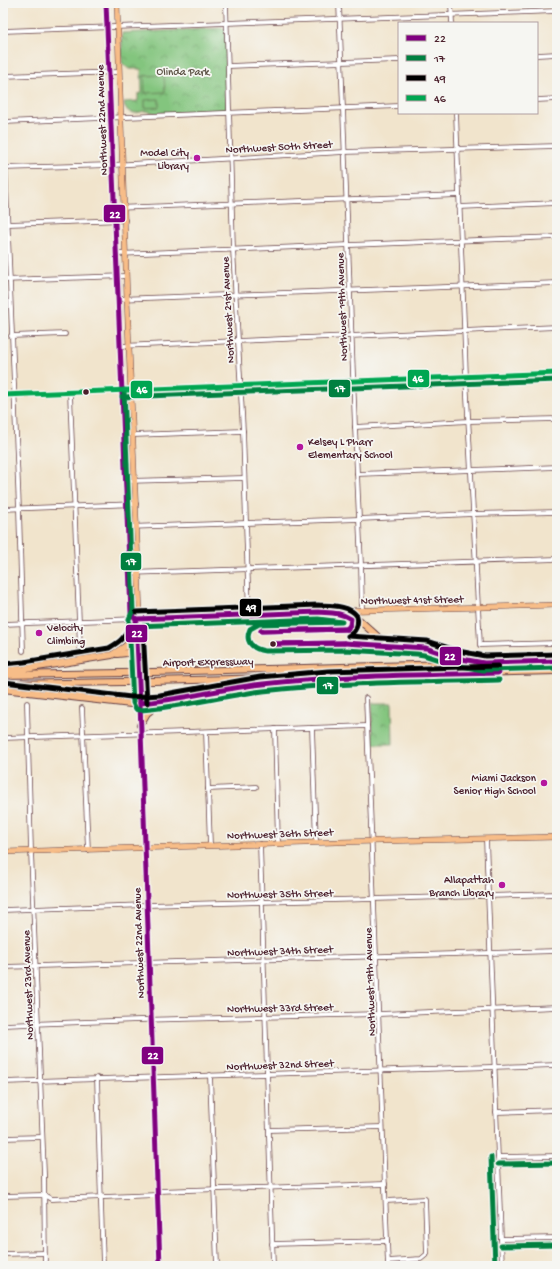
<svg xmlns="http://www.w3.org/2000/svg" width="560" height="1269" font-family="'Gochi Hand',sans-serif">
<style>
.park{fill:url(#park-crowns);stroke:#667254}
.pitch{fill:#83c57e;stroke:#667254}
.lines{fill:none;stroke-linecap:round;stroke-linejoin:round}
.minor-casing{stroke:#633d43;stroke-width:5.5}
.major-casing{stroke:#633d43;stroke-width:6}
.highway-casing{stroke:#633d43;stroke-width:8}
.minor{stroke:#fff;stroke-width:4}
.major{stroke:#f7bd88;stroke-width:5}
.highway{stroke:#f7bd88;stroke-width:6}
.highway-bridge-casing{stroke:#633d43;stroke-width:8;stroke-linecap:butt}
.highway-bridge{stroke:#f7bd88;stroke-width:6}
.bus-1-casing{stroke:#f6f6f2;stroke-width:8}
.bus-2-casing{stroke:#f6f6f2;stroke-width:8}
.bus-3-casing{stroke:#f6f6f2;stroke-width:8}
.bus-4-casing{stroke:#f6f6f2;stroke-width:8}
.bus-1{stroke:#800080;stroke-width:5}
.bus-2{stroke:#008040;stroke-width:5}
.bus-3{stroke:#000;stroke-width:5}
.bus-4{stroke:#00a651;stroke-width:5}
.poi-dot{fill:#b5179e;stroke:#f6f6f2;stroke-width:1.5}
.bus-dot{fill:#4a1f2b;stroke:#f6f6f2;stroke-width:1.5}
.labels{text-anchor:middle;stroke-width:3.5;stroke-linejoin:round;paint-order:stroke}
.park-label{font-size:11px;fill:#5b5144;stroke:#f6f6f2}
.street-label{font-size:11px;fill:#4a1f2b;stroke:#f6f6f2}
.poi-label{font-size:11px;fill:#4a1f2b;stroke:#f6f6f2;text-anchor:end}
.line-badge{stroke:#f6f6f2;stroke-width:1.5}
.badge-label{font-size:11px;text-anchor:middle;font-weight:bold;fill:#fff}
</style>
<defs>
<pattern id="park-crowns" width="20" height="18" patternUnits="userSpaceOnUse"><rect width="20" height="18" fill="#83c57e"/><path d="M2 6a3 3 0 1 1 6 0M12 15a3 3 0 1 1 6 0" fill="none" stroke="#6d9f67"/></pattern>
</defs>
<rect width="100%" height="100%" fill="#f6f6f2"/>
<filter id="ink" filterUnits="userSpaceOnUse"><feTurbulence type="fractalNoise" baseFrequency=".025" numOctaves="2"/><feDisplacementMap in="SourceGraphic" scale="8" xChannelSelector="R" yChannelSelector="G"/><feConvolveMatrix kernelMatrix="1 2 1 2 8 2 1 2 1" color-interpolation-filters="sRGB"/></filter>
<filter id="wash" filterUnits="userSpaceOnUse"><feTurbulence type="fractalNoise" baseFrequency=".012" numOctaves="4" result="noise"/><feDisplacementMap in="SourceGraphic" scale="16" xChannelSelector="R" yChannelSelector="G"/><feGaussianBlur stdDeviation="0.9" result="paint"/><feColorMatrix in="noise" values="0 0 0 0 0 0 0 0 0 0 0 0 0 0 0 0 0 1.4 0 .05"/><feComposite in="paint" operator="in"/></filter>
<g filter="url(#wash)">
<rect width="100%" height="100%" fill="#f1e4cc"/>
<g class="park">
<path d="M223,28L226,30L227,110L161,114L145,111L136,113H131L125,108L124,102L138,101V94L142,93L141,69H129L122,63V33Z"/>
<path d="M372,703H392L393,744H373Z"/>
</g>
<g class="pitch">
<path d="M164,75L165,92L145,93L144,76Z"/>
<path d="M159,99V107L145,108V100Z"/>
</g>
</g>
<g filter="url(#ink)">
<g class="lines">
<g class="minor-casing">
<g id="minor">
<path d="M226,3L233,249L243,431L249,615"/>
<path d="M339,3L355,427L361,565L362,610"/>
<path d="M451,3L452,23"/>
<path d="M3,31L557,11"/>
<path d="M537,55L557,54"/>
<path d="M229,66L399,60"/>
<path d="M3,76L119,72"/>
<path d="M537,100L557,99"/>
<path d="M3,110L19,509L23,651"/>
<path d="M456,113L466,377L480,645L557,643"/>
<path d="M4,122L399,106"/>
<path d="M3,168L112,165L344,152L557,146"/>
<path d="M459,207L557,203"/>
<path d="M115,208L459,195"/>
<path d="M8,224L125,220"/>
<path d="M117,254L557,237"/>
<path d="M3,280L126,276"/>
<path d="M118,299L557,283"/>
<path d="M11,336L65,334"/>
<path d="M121,346L557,327"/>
<path d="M70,393L80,648"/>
<path d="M3,395L557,373"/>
<path d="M355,427L469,421L557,419"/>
<path d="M133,435L243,431"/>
<path d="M357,474L557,467"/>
<path d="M126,481L244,478"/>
<path d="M3,509L136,504"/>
<path d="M128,527L359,519L473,514L557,512"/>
<path d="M129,573L557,559"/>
<path d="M3,624L136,619"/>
<path d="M366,698L388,1266"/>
<path d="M27,703L31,851L44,1174L45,1266"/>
<path d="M82,708L88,850"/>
<path d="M312,728L316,842"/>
<path d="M275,729L278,843"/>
<path d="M206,732L210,845"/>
<path d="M3,738L367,726"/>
<path d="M208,789L256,787"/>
<path d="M486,839L502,1266"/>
<path d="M260,844L273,1266"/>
<path d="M3,910L147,905L557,894"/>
<path d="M3,967L557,951"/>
<path d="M3,1025L139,1020L379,1014L557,1007"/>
<path d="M210,1075L217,1266"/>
<path d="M97,1078L103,1266"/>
<path d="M3,1082L557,1065"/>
<path d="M496,1112L557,1110"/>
<path d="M269,1130L382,1127"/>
<path d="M3,1138L42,1137"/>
<path d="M498,1157L557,1156"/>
<path d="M157,1191L385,1184"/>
<path d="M3,1196L44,1195L51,1199L157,1195"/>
<path d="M386,1201L425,1199L427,1254L421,1259L388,1261"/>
<path d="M501,1239L557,1238"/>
<path d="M272,1244L387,1241"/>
<path d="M3,1254L44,1253"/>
</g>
</g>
<g class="major-casing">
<g id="major">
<path d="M106,3L112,165L118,276L130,588L131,613L136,619"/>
<path d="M117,3L127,299L140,612L136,619V629L140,703L160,1266"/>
<path d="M136,619L249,615L334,611L557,605"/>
<path d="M3,852L337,842L557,837"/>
</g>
</g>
<g class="highway-casing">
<g id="highway">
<path d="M341,611L356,617L378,637L389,643"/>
<path d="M350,643L426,648L445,655L473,661"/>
<path d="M117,654L137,652"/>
<path d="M3,671L25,669L112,655L126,646L131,640L136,629"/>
<path d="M153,672L557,661"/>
<path d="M3,675L123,673"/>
<path d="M153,681L557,671"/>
<path d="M3,684L124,682"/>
<path d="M3,689L131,704L161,702L241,687L281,682"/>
<path d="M140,725L147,713L160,703"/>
</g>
</g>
<use href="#minor" class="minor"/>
<use href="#major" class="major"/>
<use href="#highway" class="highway"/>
<g class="highway-bridge-casing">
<g id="highway-bridge">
<path d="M123,673L153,672"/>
<path d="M124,682L153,681"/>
</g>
</g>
<use href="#highway-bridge" class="highway-bridge"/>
<g class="bus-1-casing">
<g id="bus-1">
<path d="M106,3L131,613L136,619L140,703L160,1266"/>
<path d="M136,619L318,612C329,613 341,612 351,619L350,625L347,629"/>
<path d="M261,631L347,629"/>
<path d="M261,631L348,629"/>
<path d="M344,643L426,648L456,658L484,663L557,661"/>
<path d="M273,644L344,643"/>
<path d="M273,644L344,643"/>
<path d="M140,703C182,700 222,688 263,684C341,675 420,675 498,673"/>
</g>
</g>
<g class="bus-2-casing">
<g id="bus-2">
<path d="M124,390L133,610L129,619L133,703L136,709L140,710C182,707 222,696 263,691C341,682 421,682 499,680"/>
<path d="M122,397L557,380"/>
<path d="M136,626L318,619L342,622L259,624L250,629C244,642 253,649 265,651L345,650L417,654L424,655L455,665L483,670L557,668"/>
<path d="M491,1157L495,1266"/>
<path d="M498,1164L557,1163"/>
<path d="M501,1246L557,1245"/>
</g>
</g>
<g class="bus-3-casing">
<g id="bus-3">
<path d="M136,612L318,605C331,606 349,605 357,616C359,624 356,632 348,636L427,641L458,651L485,656L557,654"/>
<path d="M143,629L147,703"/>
<path d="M3,664L24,662L109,648C121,641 124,638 130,626"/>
<path d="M4,682L131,697L160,695L260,677L328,671L498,666"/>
</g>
</g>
<g class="bus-4-casing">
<path id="bus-4" d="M3,395L557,373"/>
</g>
<use href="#bus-1" class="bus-1"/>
<use href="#bus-2" class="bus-2"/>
<use href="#bus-3" class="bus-3"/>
<use href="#bus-4" class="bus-4"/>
</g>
</g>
<g class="poi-dot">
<circle cx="197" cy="158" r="4"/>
<circle cx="300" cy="447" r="4"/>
<circle cx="39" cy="633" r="4"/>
<circle cx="544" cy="783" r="4"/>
<circle cx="502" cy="885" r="4"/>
</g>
<g class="bus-dot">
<circle cx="86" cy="392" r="3.5"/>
<circle cx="273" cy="644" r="3.5"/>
</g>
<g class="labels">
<g class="park-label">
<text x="183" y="75">Olinda Park</text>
</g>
<g class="street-label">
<text transform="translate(101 120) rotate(-92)" y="4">Northwest 22nd Avenue</text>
<text transform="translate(279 146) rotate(-3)" y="4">Northwest 50th Street</text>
<text transform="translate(341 307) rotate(-92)" y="4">Northwest 19th Avenue</text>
<text transform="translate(227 310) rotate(-93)" y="4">Northwest 21st Avenue</text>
<text transform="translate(412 599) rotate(-1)" y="4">Northwest 41st Street</text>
<text transform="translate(208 661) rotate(-1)" y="4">Airport Expressway</text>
<text transform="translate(280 833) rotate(-2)" y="4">Northwest 36th Street</text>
<text transform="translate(280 893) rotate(-1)" y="4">Northwest 35th Street</text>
<text transform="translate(138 943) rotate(-92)" y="4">Northwest 22nd Avenue</text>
<text transform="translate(280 950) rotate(-2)" y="4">Northwest 34th Street</text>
<text transform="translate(369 982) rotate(-92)" y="4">Northwest 19th Avenue</text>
<text transform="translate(27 985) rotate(-92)" y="4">Northwest 23rd Avenue</text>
<text transform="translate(280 1007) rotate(-1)" y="4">Northwest 33rd Street</text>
<text transform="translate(280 1064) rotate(-2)" y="4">Northwest 32nd Street</text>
</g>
<g class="poi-label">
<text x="189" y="156">Model City<tspan x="189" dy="13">Library</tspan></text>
<text x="308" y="445" text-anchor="start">Kelsey L Pharr<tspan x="308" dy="13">Elementary School</tspan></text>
<text x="47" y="631" text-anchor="start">Velocity<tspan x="47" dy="13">Climbing</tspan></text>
<text x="536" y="781">Miami Jackson<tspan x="536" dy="13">Senior High School</tspan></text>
<text x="494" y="883">Allapattah<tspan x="494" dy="13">Branch Library</tspan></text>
</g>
</g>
<g class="line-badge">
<rect x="103" y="204" width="23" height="19" rx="4" fill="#800080"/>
<rect x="407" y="369" width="23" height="19" rx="4" fill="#00a651"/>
<rect x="328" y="379" width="23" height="19" rx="4" fill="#008040"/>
<rect x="130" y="380" width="23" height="19" rx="4" fill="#00a651"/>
<rect x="120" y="552" width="22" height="19" rx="4" fill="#008040"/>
<rect x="239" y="598" width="23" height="19" rx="4" fill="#000"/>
<rect x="125" y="624" width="23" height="19" rx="4" fill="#800080"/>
<rect x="439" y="646" width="23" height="20" rx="4" fill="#800080"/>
<rect x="316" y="676" width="23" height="19" rx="4" fill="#008040"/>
<rect x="141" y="1046" width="23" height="19" rx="4" fill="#800080"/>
</g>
<g class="badge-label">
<text x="115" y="218">22</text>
<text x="418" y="382">46</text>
<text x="340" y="392">17</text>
<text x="142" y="393">46</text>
<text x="131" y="565">17</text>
<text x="251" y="611">49</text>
<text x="137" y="637">22</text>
<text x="450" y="660">22</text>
<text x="328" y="689">17</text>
<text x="153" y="1059">22</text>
</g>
<rect width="560" height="1269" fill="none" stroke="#f6f6f2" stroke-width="16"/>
<rect x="398" y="22" width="140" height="92" fill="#f6f6f2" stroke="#b1a0a2"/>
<rect x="406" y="35" width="20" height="6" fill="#800080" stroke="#b1a0a2"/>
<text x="434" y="42" font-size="12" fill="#4a1f2b">22</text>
<rect x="406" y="55" width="20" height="6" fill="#008040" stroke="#b1a0a2"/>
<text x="434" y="62" font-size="12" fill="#4a1f2b">17</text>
<rect x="406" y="75" width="20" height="6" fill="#000000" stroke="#b1a0a2"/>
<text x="434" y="82" font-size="12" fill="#4a1f2b">49</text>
<rect x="406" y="95" width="20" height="6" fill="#00a651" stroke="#b1a0a2"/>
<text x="434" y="102" font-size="12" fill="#4a1f2b">46</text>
</svg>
